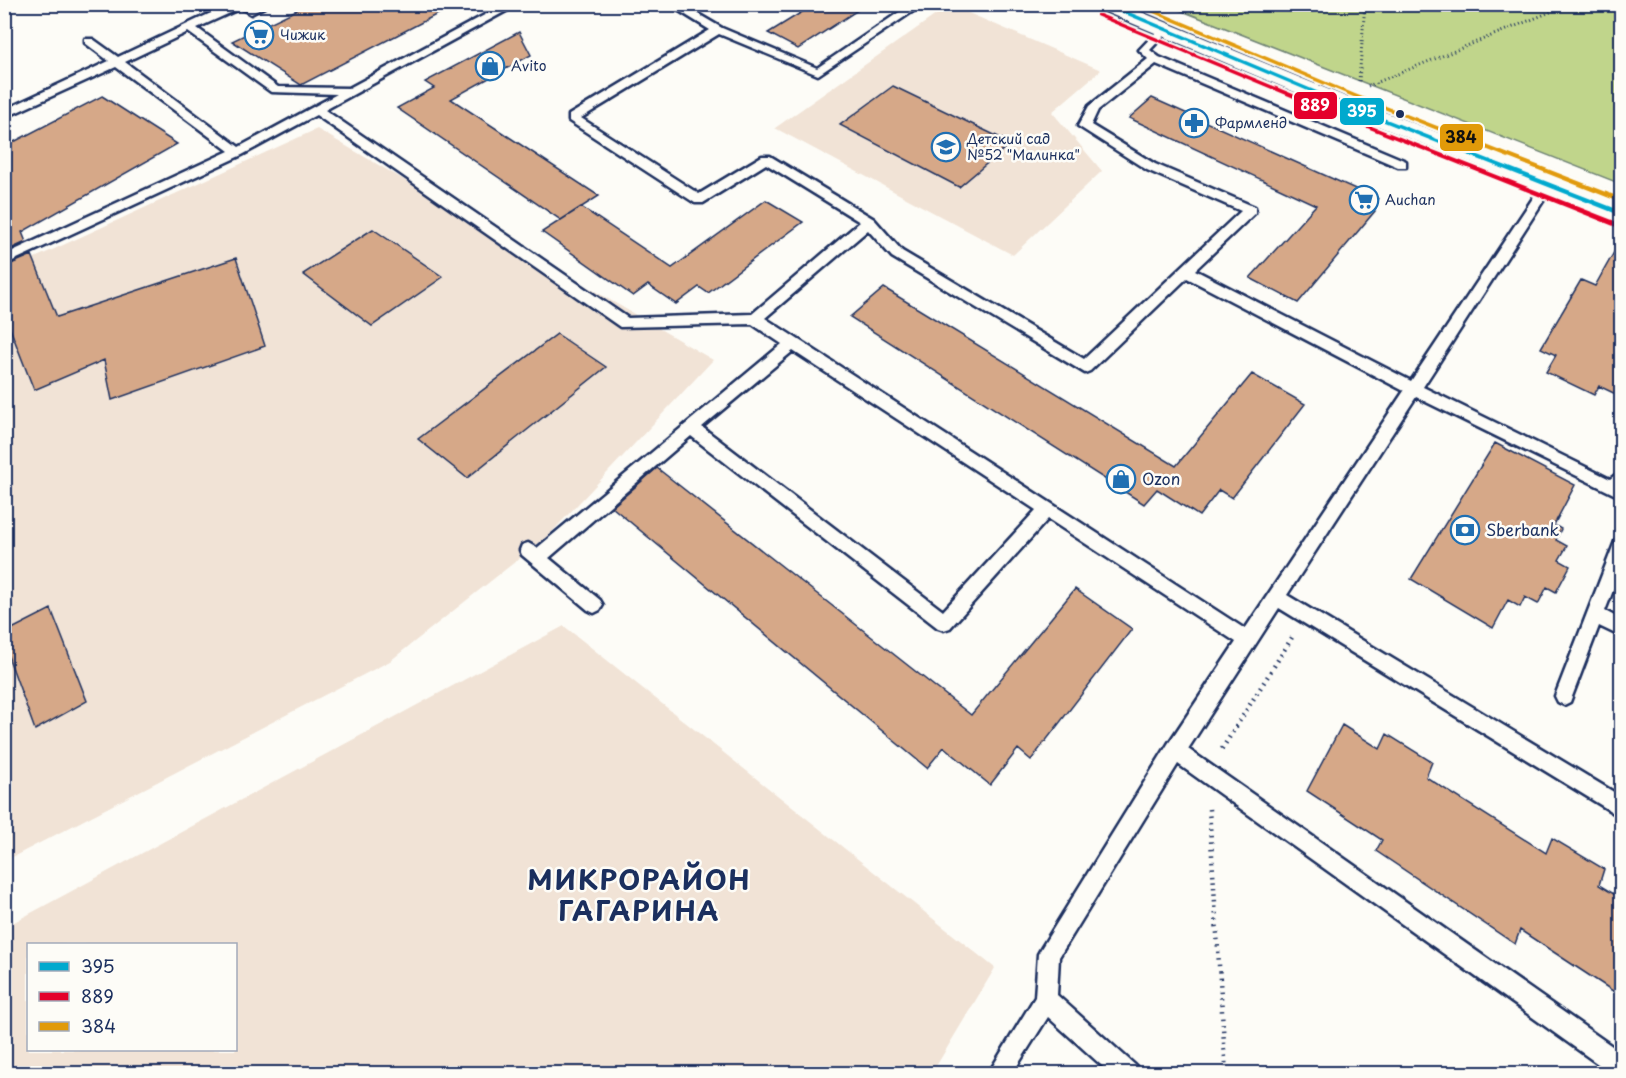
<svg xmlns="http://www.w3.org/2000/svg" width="1626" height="1078" font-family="'Playpen Sans',sans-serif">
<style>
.built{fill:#f1e3d6;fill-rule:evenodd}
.green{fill:#c0d58b;stroke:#6e8274;stroke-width:1.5}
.building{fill:#d6a888;stroke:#1b2f5e;stroke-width:1.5}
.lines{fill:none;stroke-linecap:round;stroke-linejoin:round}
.lane-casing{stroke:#1b2f5e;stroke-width:5}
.secondary-casing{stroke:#1b2f5e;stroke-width:5}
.path-far1{stroke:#1b2f5e;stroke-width:3;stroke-dasharray:1 3;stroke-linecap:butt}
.path{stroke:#1b2f5e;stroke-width:4.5;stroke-dasharray:1.5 5;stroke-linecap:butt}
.lane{fill:#fdfcf7;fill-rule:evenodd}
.secondary{fill:#fdfcf7;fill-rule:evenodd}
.bus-1-casing{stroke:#fdfcf7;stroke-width:5}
.bus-2-casing{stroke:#fdfcf7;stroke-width:5}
.bus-3-casing{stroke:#fdfcf7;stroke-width:5}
.bus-1{fill:#00a9ce;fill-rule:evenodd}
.bus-2{fill:#e4002b;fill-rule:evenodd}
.bus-3{fill:#e19a09;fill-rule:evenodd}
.bus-dot{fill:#1b2f5e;stroke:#fdfcf7;stroke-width:2}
.labels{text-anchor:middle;stroke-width:5;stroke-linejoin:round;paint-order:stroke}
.far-poi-label{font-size:14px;fill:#1b2f5e;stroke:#fdfcf7;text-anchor:start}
.poi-label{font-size:16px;fill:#1b2f5e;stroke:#fdfcf7;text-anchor:start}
.near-district-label{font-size:27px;font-weight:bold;letter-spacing:1.5px;fill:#1b2f5e;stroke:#fdfcf7}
.line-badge{stroke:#fdfcf7;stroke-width:2}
.badge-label{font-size:16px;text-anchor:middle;font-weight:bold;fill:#fff}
.pale-badge-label{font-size:16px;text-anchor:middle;font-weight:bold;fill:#111}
</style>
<rect width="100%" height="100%" fill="#fdfcf7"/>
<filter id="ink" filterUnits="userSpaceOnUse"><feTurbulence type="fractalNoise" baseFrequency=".0167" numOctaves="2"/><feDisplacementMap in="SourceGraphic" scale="12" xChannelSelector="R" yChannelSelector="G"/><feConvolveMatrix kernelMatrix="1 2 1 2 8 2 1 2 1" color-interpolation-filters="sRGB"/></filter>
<g filter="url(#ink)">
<path class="built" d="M950,5L1101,70L1052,112L1102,171L1013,255L775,128Z
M317,129L713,360L549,535L390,661L5,861L4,272Z
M564,626L995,968L932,1073H5V927ZM28,944H236V1050H28Z"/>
<path class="green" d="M1167,5H1621V184Z"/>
<path class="building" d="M309,4H457L301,85L232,41Z
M815,4H867L798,49L768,33Z
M519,32L531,55L451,99L599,196L561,220L397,108L434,88L425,82Z
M893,86L1011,143L959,187L840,125Z
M102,96L177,144L22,232L26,242L4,252V147Z
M1152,98L1378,199L1369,209L1375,211L1298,303L1250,278L1316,205L1129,118Z
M766,200L803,222L708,293L699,287L676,304L648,285L633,296L542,232L581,207L672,268Z
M373,229L443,277L372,326L303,274Z
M1622,238V397L1599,386L1594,395L1546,372L1556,355L1541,348L1581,280L1595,286Z
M32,255L57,317L236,258L265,346L112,400L104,360L34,390L4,313V267Z
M884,288L1176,466L1252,374L1305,404L1232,498L1219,490L1199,516L1157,489L1144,504L850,317Z
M557,334L606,367L467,478L418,439Z
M1495,443L1575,485L1554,525L1561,529L1556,540L1567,546L1559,560L1570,566L1556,592L1547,587L1538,604L1525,597L1520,607L1508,600L1493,628L1411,579Z
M657,468L971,715L1075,589L1132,629L1031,760L1018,749L990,785L944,747L927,768L612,507Z
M51,609L87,701L35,730L4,645V633Z
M1342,725L1380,749L1387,734L1432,762L1426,777L1546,853L1552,838L1604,869L1599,885L1622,899V997L1520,930L1515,944L1376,851L1382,840L1307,791Z"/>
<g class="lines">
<g class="lane-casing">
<path id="lane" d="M230,4H270L251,14L241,8L197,28L278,87L349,88L505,4H519L325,110L628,318L752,314L860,222L766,164L703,203H695L569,121V115L710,30L668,4H681L722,28L817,68L911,4H924L818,75L719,34L581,118L699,194L762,156H770L874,219L902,251L1084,359L1241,211L1147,170L1078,126L1089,106L1148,59L1139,50L1160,28L1169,30L1150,50L1159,57L1406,161V167H1398L1156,64L1098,110L1091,125L1155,164L1255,207V213L1195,270L1411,381L1543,183H1551L1553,186L1423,387L1610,479L1622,470V498L1416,397L1287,595L1622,797V818L1279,608L1188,749L1622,1053V1074H1612L1178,764L1059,957L1057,995L1136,1066L1139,1074H1111L1048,1017L1012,1074H988L1035,997L1038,954L1042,947L1168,744L1236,642L1048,519L950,628L944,630L938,628L691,436L549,558L600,600L603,605L600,610L594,613L588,610L522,555L520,550L522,545L528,543L537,548L782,344L752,324L620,327L316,115L242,155L4,265V255L229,151L116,67L4,118V110L109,61L85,43V39H93L118,57ZM188,32L271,92L337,94L239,147L125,62ZM868,230L892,257L1085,373L1090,371L1187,278L1404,391L1245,629L765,318ZM793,351L1036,510L943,611L702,427Z
M1622,537V567L1605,611L1622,620V637L1599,626L1570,702L1564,705L1558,702L1555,696L1614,544L1616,539Z"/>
</g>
<g class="secondary-casing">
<path id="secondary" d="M1093,4H1122L1356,101L1622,204V222L1340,111L1096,8Z"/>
</g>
<path class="path-far1" d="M1359,81L1365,4
M1368,86L1570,4"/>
<path class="path" d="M1222,749L1293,636
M1209,809L1226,1074"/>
<use href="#lane" class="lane"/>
<use href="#secondary" class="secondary"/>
<g class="bus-1-casing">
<path id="bus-1" d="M1101,4H1110L1350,105L1622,211V216L1346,107Z"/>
</g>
<g class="bus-2-casing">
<path id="bus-2" d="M1096,14H1100L1346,116L1620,223L1622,225L1618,227H1616L1342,118L1096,16Z"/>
</g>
<g class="bus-3-casing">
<path id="bus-3" d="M1132,4H1141L1355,94L1622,198V203L1351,96Z"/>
</g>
<use href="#bus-1" class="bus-1"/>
<use href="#bus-2" class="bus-2"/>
<use href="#bus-3" class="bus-3"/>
</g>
</g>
<defs>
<g id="supermarket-ring" transform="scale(1.5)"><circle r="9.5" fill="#fdfcf7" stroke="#1f6fb2" stroke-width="1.5"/><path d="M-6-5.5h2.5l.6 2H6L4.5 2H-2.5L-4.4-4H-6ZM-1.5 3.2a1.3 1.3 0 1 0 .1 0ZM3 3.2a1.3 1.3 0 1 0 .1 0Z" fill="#1f6fb2"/></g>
<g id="shop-ring" transform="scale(1.5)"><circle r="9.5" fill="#fdfcf7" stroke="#1f6fb2" stroke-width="1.5"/><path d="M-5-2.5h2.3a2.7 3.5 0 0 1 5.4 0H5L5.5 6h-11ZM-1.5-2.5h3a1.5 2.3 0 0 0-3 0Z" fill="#1f6fb2"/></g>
<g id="pharmacy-ring" transform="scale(1.5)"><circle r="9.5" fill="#fdfcf7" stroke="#1f6fb2" stroke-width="1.5"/><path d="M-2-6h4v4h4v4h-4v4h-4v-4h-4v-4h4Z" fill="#1f6fb2"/></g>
<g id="school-ring" transform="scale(1.5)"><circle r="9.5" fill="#fdfcf7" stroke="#1f6fb2" stroke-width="1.5"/><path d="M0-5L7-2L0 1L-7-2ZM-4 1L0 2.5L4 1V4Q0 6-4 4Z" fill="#1f6fb2"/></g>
<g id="bank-ring" transform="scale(1.5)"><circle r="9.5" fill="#fdfcf7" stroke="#1f6fb2" stroke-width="1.5"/><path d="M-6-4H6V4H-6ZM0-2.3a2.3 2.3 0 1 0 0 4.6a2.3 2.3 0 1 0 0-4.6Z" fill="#1f6fb2"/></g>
</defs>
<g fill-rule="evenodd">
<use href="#supermarket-ring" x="259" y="35"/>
<use href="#shop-ring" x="490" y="66"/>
<use href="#pharmacy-ring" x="1194" y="123"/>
<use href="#school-ring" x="946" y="147"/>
<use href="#supermarket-ring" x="1364" y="200"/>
<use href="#shop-ring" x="1121" y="479"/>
<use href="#bank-ring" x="1465" y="530"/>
</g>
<circle class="bus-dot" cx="1400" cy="114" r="5"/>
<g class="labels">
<g class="far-poi-label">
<text x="280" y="40">Чижик</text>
<text x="511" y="71">Avito</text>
<text x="1215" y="128">Фармленд</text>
<text x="967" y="144">Детский сад<tspan x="967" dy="16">№52 "Малинка"</tspan></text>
<text x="1385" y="205">Auchan</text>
</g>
<g class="poi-label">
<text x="1142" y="485">Ozon</text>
<text x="1486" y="536">Sberbank</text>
</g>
<g class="near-district-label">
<text x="639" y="890">МИКРОРАЙОН<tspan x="639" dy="31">ГАГАРИНА</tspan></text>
</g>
</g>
<g class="line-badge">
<rect x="1293" y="91" width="45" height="29" rx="6" fill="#e4002b"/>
<rect x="1339" y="97" width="46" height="29" rx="6" fill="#00a9ce"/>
<rect x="1439" y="123" width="45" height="29" rx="6" fill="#e19a09"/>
</g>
<g class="badge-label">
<text x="1315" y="111">889</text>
<text x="1362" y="117">395</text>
</g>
<g class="pale-badge-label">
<text x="1461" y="143">384</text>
</g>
<rect width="1626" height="1078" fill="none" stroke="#fdfcf7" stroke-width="24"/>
<rect x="12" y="12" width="1602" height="1054" fill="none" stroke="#1b2f5e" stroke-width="2" filter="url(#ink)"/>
<rect x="27" y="943" width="210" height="108" fill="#fdfcf7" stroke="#a3aaba" stroke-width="1.5"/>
<rect x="39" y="962" width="30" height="9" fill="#00a9ce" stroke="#a3aaba" stroke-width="1.5"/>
<text x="81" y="973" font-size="18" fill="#1b2f5e">395</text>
<rect x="39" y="992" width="30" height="9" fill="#e4002b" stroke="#a3aaba" stroke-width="1.5"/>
<text x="81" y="1003" font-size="18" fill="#1b2f5e">889</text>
<rect x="39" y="1022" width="30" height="9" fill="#e19a09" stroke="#a3aaba" stroke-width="1.5"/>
<text x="81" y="1033" font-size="18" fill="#1b2f5e">384</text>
</svg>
